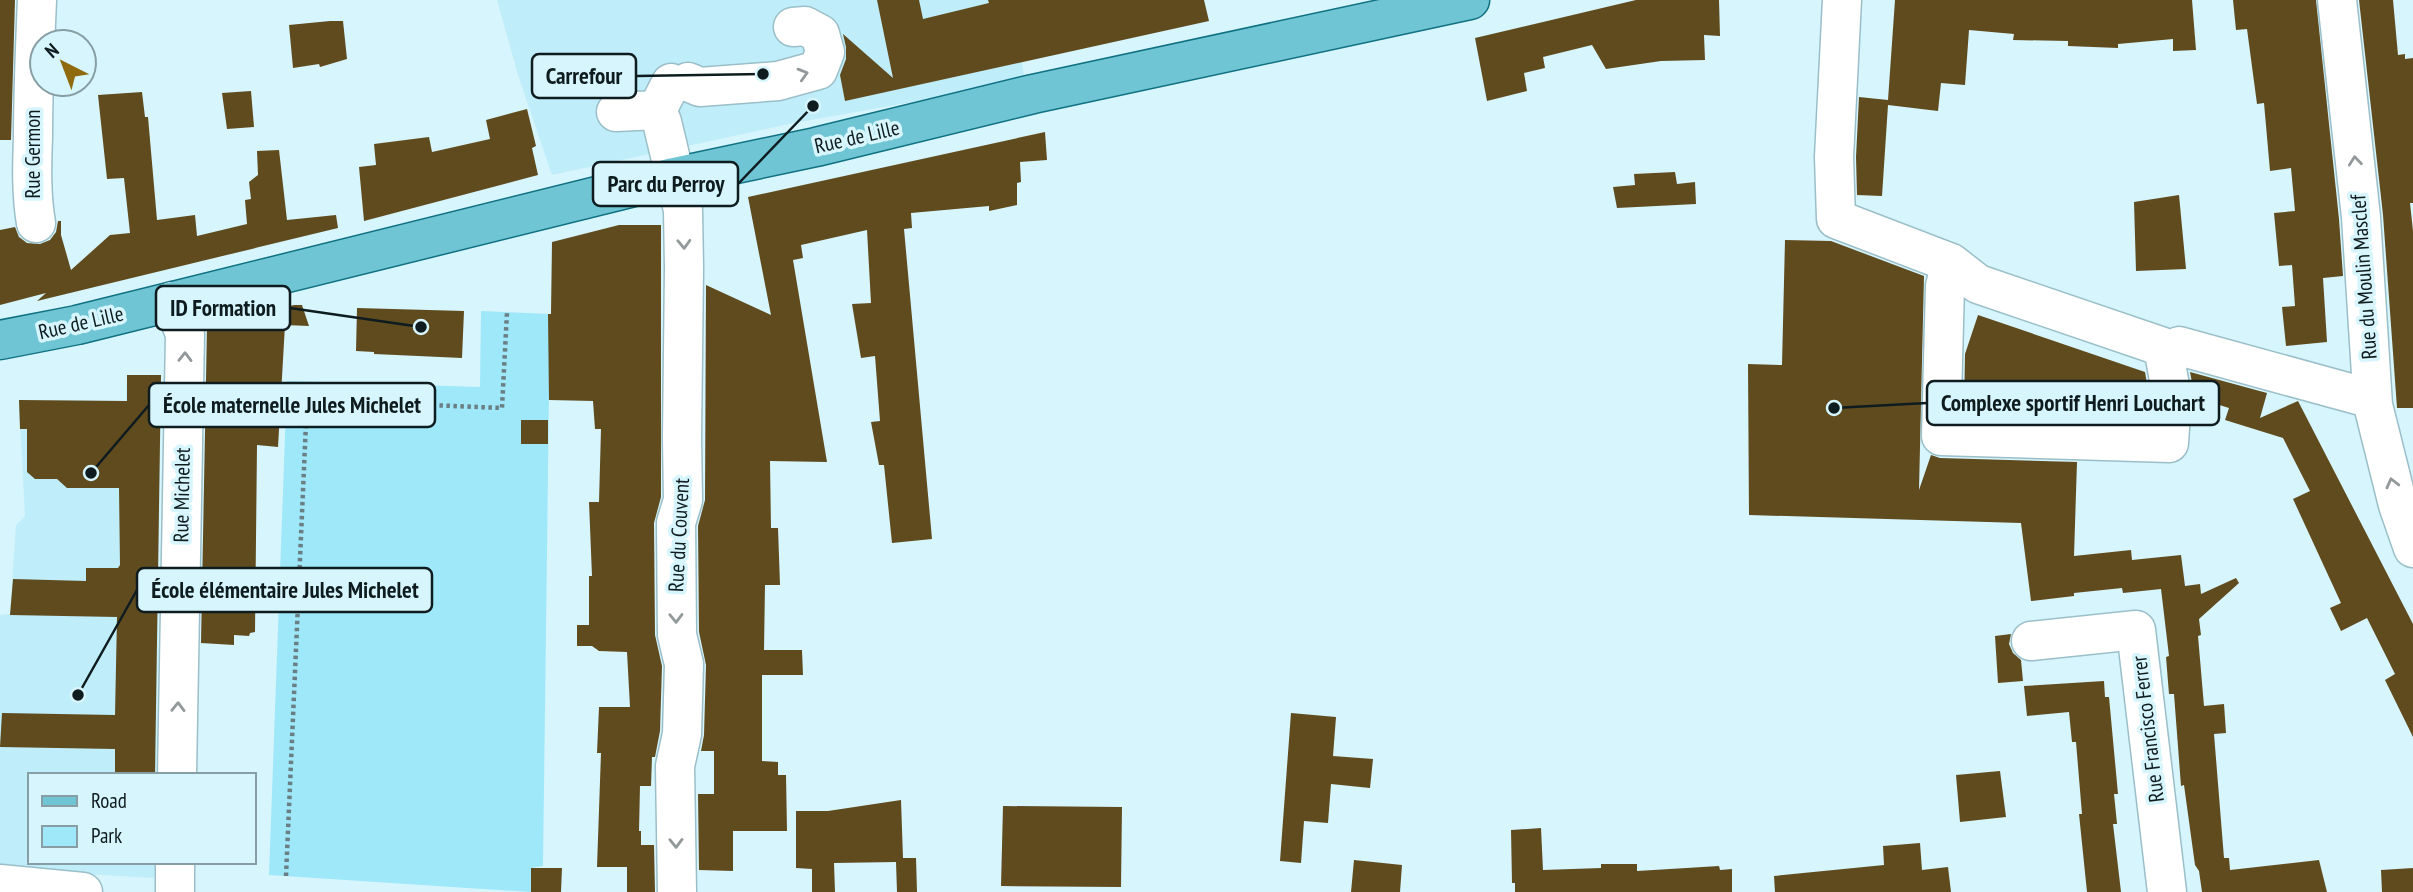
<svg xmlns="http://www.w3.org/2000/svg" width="2413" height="892" font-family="'PT Sans Narrow',sans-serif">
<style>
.built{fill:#bfedf9}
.green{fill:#9ee8fa}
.building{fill:#604b1e}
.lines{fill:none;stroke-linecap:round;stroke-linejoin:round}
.minor-casing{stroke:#9bbfc8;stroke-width:41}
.major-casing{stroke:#107182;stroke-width:41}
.path{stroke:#6a7f84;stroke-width:4.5;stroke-dasharray:3.5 3.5;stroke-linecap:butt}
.minor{stroke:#fff;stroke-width:38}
.major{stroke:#70c5d4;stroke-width:38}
.oneway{stroke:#93999a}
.labels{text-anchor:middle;stroke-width:7;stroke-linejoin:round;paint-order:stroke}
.street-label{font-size:21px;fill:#0e1c1f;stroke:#d7f5fc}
.leader{fill:none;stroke:#0e1c1f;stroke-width:2.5}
.callout-dot{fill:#0e1c1f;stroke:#d7f5fc;stroke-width:2.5}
.callout{fill:#d7f5fc;stroke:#0e1c1f;stroke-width:2.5}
.callout-label{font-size:23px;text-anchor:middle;font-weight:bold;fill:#0e1c1f}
</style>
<rect width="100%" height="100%" fill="#d7f5fc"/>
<path class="built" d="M497,0H1012L1025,82L794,123L552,175L518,75Z
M127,375H161L156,775H30V862H155L154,878L0,869V615L10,614L16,525L25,516L19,400L126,401Z"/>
<path class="green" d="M481,311L550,314L543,866L531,868V892L269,875L287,381L480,387Z"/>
<path class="building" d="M0,0H15L11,140H0Z
M877,0H919L923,19L989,3L988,0H1204L1209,21L845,101L840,75L846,59V47L843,34L893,78Z
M1636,0H1719L1720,36L1704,35L1705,60L1661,61L1606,69L1592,45L1543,57L1545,68L1524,73L1527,91L1487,101L1475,38Z
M1895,0H2192L2196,50L2173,51V39L2118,44V48L2068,46V41L2013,40L2014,34L1969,30L1965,85L1941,83L1938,111L1888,105L1882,196L1857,195L1856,157L1859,97L1888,100Z
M2233,0H2316L2339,219L2343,276L2323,278L2327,342L2286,346L2282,307L2295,306L2292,265L2279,266L2274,213L2295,211L2291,168L2270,171L2264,103L2257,104L2247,29L2236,30Z
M2359,0H2393L2398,55L2405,54V59L2413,58V203H2410L2413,231V408H2397L2383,215Z
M330,21H343L347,59L320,67L319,64L293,68L289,25Z
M251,91L254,127L227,129L222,93Z
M142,92L145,117H148L157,220L195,215L197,236L247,224L245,200L251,199L249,182L258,175L257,151L279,150L287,220L336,215L338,228L37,301L46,293L0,305V230L15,227L19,237L27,243L40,244L50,240L56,232L58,221H61V235L71,270L110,235L130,233L124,178L107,179L98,95Z
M527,109L536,146L532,148L538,175L364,221L359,167L376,165L374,144L429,137L432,152L490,139L486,120Z
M1045,132L1047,160L1020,162L1021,182L1017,183V205L989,211V206L911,213L912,228L904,229L932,539L892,543L884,465H879L871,422L880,421L875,356L861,358L852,304L871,303L867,230L801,245L803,258L793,260L827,462L770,461L771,528H778L780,585H765L764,650H802L803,675H762V761L778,762V775H786L787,831H733V871L699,870L698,794H714V751H701L704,735L706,665L699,632L698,526L705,500L706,285L771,315L748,197Z
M1675,172L1677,184L1695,182L1696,204L1617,208L1613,187L1635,185L1634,174Z
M2179,195L2186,269L2136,271L2134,202Z
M619,225H661V497L654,523L655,635L662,666L660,731L655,757H652L651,786H640L639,831H641V845H654L655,892H627V867H597L601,753H597L599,707H630L627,652L599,651L592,646H577V625H589V576H592L589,502H599L601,429H595L593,401L549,400L548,314H551L552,242Z
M1785,240L1831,241L1924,276L1919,490L1931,455L1940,458L2077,462L2074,556L2131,550L2132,560L2181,555L2185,586L2200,584L2201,594L2236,578L2239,583L2199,619L2201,635L2198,636L2204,706L2224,704L2226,733L2214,734L2224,858H2229L2230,870L2319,860L2327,892H2202L2199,871L2195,865L2184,785L2181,786L2174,694H2169L2166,657L2169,656L2161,589L2123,593L2122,588L2074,593V596L2031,601L2021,523L1749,515L1748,364L1782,365Z
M294,305H302L309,326L285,325L278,447L257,445L255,632L250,633L249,636L234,635V645L201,643L207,326Z
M357,308L464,311L462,358L374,354V352L356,351Z
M1978,315L2145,372L2149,395L2140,420L2053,392L2050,403L2035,398L2029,415L1984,399L1979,414L1964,409L1965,354Z
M2190,372L2267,393L2260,418L2298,401L2413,624V737L2385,680L2395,674L2367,618L2341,631L2330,608L2341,603L2293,499L2310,491L2283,438L2225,420L2229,408L2197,398L2198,394L2194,393Z
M127,375H161L155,775H115V749L0,747L2,713L115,715L117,617L10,615L13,579L86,581V568H118L120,565L119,488H67L57,479H35L27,472V429H20L19,400L127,401Z
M521,420H548V444H521Z
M2011,634L2009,644L2013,653L2021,660L2023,681L1998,683L1995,636Z
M2104,681L2105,697H2109L2118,794H2114L2117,824H2113L2121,892H2087L2079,814H2082L2076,742H2072L2069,712L2027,716L2024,686Z
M1291,713L1336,717L1333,756L1373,759L1370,788L1331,784L1328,823L1304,821L1301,863L1280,861Z
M2000,771L2006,817L1960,822L1956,775Z
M901,800L903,858H916L917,892H897L896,862L834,863L835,892H812V869L796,868V811H828Z
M1003,806L1122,807L1121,887L1001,886Z
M1541,828L1543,870L1601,868V864H1637V871L1719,866L1720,870L1732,869V892H1515V883H1512L1511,830Z
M1920,843L1922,870L1948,867L1951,892H1775L1774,876L1884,865L1883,846Z
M1354,860L1402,865L1400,892H1351Z
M531,868H562L561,892H531Z
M2413,868V892H2382L2381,870Z"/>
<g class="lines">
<g class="minor-casing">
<path id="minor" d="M1842,0L1834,157L1836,219L1951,263L1978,284L2163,347L2172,397L2169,443L1941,436L1945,286L1951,263
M2337,0L2361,217L2373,405L2398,505L2413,548
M688,82L700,87L778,81L818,70L825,52L820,34L805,26L793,27
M671,83L657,110L662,122L683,210L684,268L682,438L683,500L676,523L677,635L684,664L682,734L675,766L677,892
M616,112L657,110
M36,223C31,194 32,165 33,136C33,91 35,45 37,0
M172,301L185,334L177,775
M2179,346L2372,399
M2031,641L2136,630L2167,892
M175,862V892
M0,884L83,892"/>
</g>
<g class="major-casing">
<path id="major" d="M0,340L77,325L674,177L816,147L1033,94L1470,0"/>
</g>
<path class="path" d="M286,876L307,400L502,408L507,312"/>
<use href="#minor" class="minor"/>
<use href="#major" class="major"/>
</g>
<defs><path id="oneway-chevron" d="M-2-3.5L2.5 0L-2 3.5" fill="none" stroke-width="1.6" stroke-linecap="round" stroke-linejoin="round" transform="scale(1.75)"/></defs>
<g class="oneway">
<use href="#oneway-chevron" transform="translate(803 74) rotate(-16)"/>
<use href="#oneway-chevron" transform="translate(2355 161) rotate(-96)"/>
<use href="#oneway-chevron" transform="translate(684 244) rotate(88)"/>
<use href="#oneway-chevron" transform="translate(185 357) rotate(-89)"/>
<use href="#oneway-chevron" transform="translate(2392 483) rotate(-104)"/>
<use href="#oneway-chevron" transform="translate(676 618) rotate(89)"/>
<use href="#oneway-chevron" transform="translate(178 707) rotate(-89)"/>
<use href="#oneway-chevron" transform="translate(676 843) rotate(89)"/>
</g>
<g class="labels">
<g class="street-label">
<text transform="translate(857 137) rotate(-13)" y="7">Rue de Lille</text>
<text transform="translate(33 154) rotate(-90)" y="7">Rue Germon</text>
<text transform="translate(2364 277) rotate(-94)" y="7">Rue du Moulin Masclef</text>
<text transform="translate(81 323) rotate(-13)" y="7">Rue de Lille</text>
<text transform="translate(182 495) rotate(-89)" y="7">Rue Michelet</text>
<text transform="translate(679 535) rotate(-87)" y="7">Rue du Couvent</text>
<text transform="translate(2148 729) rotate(-97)" y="7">Rue Francisco Ferrer</text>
</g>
</g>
<path class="leader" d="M763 74L636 76M813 106L738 184M421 327L290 308M1834 408L1927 403M91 473L149 405M78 695L137 590"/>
<g class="callout-dot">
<circle cx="763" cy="74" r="7"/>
<circle cx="813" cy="106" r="7"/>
<circle cx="421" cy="327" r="7"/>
<circle cx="1834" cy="408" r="7"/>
<circle cx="91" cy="473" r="7"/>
<circle cx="78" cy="695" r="7"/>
</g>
<g class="callout">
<rect x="532" y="54" width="104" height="44" rx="7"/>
<rect x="593" y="162" width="145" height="44" rx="7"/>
<rect x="156" y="286" width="134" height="44" rx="7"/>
<rect x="1927" y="381" width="292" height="44" rx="7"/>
<rect x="149" y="383" width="286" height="44" rx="7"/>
<rect x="137" y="568" width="295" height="44" rx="7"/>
</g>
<g class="callout-label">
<text x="584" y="84">Carrefour</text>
<text x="666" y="192">Parc du Perroy</text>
<text x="223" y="316">ID Formation</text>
<text x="2073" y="411">Complexe sportif Henri Louchart</text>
<text x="292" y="413">École maternelle Jules Michelet</text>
<text x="285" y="598">École élémentaire Jules Michelet</text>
</g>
<rect x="28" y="773" width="228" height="91" fill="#d7f5fc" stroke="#879ea4" stroke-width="2"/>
<rect x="42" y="796" width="35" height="10" fill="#70c5d4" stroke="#879ea4" stroke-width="2"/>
<text x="91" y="808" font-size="21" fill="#0e1c1f">Road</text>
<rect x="42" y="826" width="35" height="21" fill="#9ee8fa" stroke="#879ea4" stroke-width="2"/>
<text x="91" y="843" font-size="21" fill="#0e1c1f">Park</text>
<g transform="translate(63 63) rotate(318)"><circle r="33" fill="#d7f5fc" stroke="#879ea4" stroke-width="2"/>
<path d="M0-5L12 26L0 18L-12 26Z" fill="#8f6a0f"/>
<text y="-10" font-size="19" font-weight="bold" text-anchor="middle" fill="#0e1c1f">N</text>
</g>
</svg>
